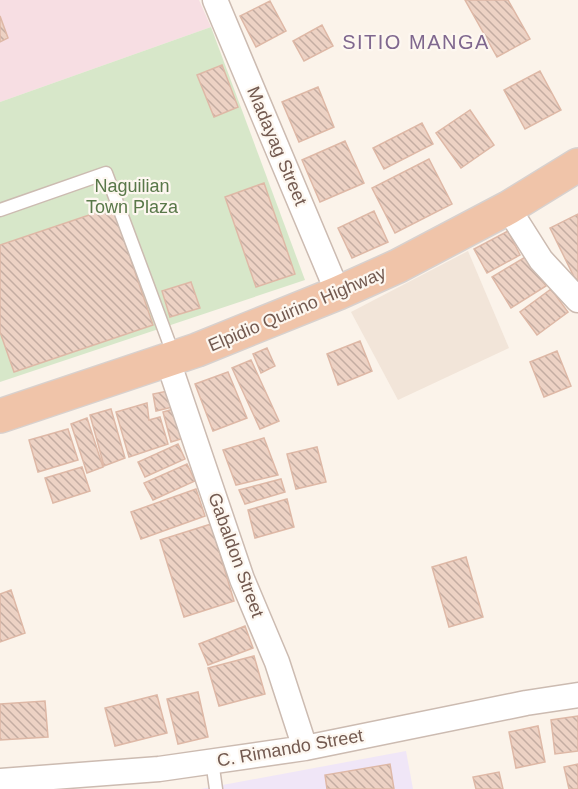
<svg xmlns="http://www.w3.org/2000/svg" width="578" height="789" font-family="Helvetica,sans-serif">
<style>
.residential{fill:#f2e5d9}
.education{fill:#f0e6f7}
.medical{fill:#f7dee3}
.green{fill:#d7e7c9}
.building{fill:url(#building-back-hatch);stroke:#deb8a6;stroke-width:1.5}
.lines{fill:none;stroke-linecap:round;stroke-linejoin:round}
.service-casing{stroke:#ccbbb1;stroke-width:15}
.minor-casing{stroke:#ccbbb1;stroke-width:27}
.trunk-casing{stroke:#d8d1ce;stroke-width:36}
.service{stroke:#fff;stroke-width:12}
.minor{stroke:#fff;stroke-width:24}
.trunk{stroke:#f0c4a9;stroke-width:33}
.labels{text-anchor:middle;stroke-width:4.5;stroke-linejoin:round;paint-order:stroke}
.street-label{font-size:18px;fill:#735a50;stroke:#fdf7f0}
.park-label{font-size:18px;fill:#597849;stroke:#fdf7f0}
.neighbourhood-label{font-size:20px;letter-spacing:1.5px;fill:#7f678e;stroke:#fdf7f0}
</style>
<defs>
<pattern id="building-back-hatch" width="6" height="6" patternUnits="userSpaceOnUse" patternTransform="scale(1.5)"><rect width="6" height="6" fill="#edd2c4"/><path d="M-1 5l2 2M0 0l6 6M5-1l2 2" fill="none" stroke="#c4ada2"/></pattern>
</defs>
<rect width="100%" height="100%" fill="#fbf3ea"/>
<path class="residential" d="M468,251L509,348L398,400L351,312Z"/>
<path class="education" d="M406,751L413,789H201Z"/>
<path class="medical" d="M0,0H199L211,27L0,102Z"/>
<path class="green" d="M211,27L305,280L0,382V102Z"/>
<path class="building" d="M465,0H508L530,39L497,57Z
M270,1L286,31L256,47L240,16Z
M0,16L8,38L0,42Z
M322,25L333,46L304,61L293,41Z
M222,65L238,107L214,117L197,75Z
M540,71L561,110L525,129L504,90Z
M318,87L334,127L299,142L282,102Z
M470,110L494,145L461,168L436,133Z
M422,123L433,144L384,169L373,148Z
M345,141L364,183L320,202L302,160Z
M429,159L452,204L395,233L372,188Z
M264,183L295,274L256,287L225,197Z
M113,207L153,325L14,372L0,332V245Z
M374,211L388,242L352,258L338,228Z
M578,214V285L550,228Z
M508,231L520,255L487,273L474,249Z
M527,256L546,286L511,308L492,277Z
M191,282L200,308L170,317L162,291Z
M551,289L568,312L537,335L520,312Z
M360,341L372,371L338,385L327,354Z
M267,348L275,366L261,373L253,354Z
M557,351L571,386L544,397L530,362Z
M251,360L279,421L260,429L232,368Z
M228,372L247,418L213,431L195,384Z
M172,390L177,406L156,411L153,394Z
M147,403L149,420L160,417L168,444L129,457L116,412Z
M177,408L184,438L171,442L163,412Z
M111,409L125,458L104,466L90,415Z
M87,418L103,467L87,473L71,424Z
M68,429L78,460L38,472L29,440Z
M264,438L278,475L236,485L223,450Z
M178,444L185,459L145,477L138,462Z
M317,447L326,482L296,489L287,454Z
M187,464L195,481L153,500L144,483Z
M82,467L90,491L53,503L45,478Z
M281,479L285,492L245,504L239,490Z
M196,489L205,516L141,539L131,512Z
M287,499L294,527L255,538L248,510Z
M211,524L234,601L184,617L160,540Z
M466,557L483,617L449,627L432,567Z
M11,590L25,633L0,642V594Z
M245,626L253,648L208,665L199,644Z
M254,656L265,694L219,706L208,668Z
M198,692L208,737L178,744L167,699Z
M157,695L167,733L115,746L105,708Z
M45,701L48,737L0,740V704Z
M578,716V751L555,754L551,720Z
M538,726L545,762L516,768L509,732Z
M390,764L394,789H327L325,775Z
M578,764V789H569L564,767Z
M499,772L503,789H476L473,777Z"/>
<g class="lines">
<g class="service-casing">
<path id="service" d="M0,210L106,173L174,356
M212,761L216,789"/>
</g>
<g class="minor-casing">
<path id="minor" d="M215,0L338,293
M508,208L541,260L578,300
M168,361L242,579L277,662L305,748
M0,781L159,769L305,748L526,703L578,695"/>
</g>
<g class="trunk-casing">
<path id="trunk" d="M0,416L197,350L338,293L398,266L508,208L578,165"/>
</g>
<use href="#service" class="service"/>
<use href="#minor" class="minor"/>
<use href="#trunk" class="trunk"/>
</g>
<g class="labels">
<g class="street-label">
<text transform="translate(277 146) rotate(67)" y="6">Madayag Street</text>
<text transform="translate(297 309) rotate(-23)" y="6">Elpidio Quirino Highway</text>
<text transform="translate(236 555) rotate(70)" y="6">Gabaldon Street</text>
<text transform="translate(290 748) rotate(-10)" y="6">C. Rimando Street</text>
</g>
<g class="park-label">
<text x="132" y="192">Naguilian<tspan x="132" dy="21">Town Plaza</tspan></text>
</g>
<g class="neighbourhood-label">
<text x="416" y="49">SITIO MANGA</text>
</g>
</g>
</svg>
